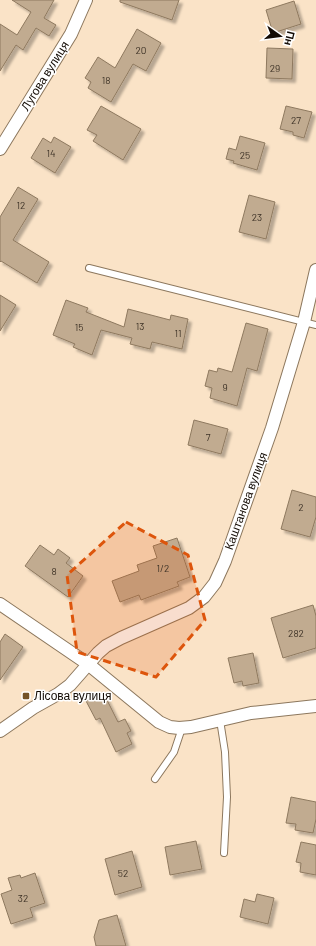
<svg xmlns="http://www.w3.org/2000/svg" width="316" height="946" font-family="Barlow,sans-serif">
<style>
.building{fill:#c1ab90;stroke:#8e795f;filter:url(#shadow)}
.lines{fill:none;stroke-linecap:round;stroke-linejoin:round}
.lane-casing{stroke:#8c775d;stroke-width:8}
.street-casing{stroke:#8c775d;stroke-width:14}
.lane{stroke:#fff;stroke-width:6}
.street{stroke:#fff;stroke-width:12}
.marked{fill:#dd550c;fill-opacity:0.2;stroke:#dd550c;stroke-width:3;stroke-dasharray:8 5;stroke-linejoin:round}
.poi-dot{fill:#74542a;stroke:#fff;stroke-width:1.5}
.labels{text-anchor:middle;stroke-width:3;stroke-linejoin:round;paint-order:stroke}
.number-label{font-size:10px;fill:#3e3327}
.street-label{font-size:12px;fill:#130b04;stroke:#fff}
.poi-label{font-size:12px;fill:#130b04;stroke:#fff;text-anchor:start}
</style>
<defs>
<filter id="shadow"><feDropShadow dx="3.5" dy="3.5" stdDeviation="1" flood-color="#0004"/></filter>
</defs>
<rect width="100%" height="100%" fill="#fae3c7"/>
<path class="building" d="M12,0H54L44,18L56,25L49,36L36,28L23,50L16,45L0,71V24L17,35L31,12Z
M120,0H179L172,20L120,2Z
M294,1L301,24L273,33L266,10Z
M137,29L161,43L146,71L133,64L111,102L88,88L91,82L85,78L98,57L115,68Z
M267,48L293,49L292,79L266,78Z
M101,106L141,129L123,160L93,141L97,135L87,130Z
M286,106L312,112L304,138L293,135V132L280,129Z
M240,136L265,143L257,170L233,163L234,161L226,159L229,148L236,150Z
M54,137L71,147L55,173L31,158L43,138L51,143Z
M18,187L38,199L13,240L49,262L37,283L1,261L0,262V217Z
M249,195L275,202L266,239L239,232Z
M0,295L16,305L0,331Z
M66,300L88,308L86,312L124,327L128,309L170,320L171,315L188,319L182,349L152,342L150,349L130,344L132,338L101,330L92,355L73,347L75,344L53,335Z
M246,323L268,329L257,371L247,368L237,406L210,398L212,388L205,386L209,370L217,372L218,368L232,372Z
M194,420L228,429L221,454L188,445Z
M292,490L316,497V517L310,537L281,529Z
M177,538L190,577L177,582L179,586L141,600L139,595L120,602L112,581L139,571L137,565L157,558L153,546Z
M40,545L54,555L58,549L70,558L66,563L83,576L68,597L25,566Z
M313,605L316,616V648L283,658L271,618Z
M5,634L23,647L0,680V642Z
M253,653L259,683L243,686L242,681L234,683L228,658Z
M103,692L118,722L125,719L131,731L127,733L132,744L116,752L100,718L96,720L86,701Z
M291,797L316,802V819L313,833L295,830L296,824L286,823Z
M196,841L202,869L170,875L165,847Z
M301,842L316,845V875L300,872L301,863L296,862Z
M132,851L142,887L115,895L105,859Z
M35,873L45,903L30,908L33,917L11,924L1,894L12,890L8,878L20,875L21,878Z
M257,894L274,898L268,924L240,917L244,899L255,902Z
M117,915L126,946H96L94,937L99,920Z"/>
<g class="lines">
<g class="lane-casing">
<path id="lane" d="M89,268L316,325
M220,720L225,752L227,797L224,853
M155,779L174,752L182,728"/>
</g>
<g class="street-casing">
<path id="street" d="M0,149L71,34L86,0
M0,604L88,664L159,722L170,727L179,728L191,727L251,713L316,706
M0,731L33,708L58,694L70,685L98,653L106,646L121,638L189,608L204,597L215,583L225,561L272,428L304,322L316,270"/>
</g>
<use href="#lane" class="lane"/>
<use href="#street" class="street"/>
</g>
<path class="marked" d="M126,522L188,555L205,620L156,677L77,652L67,575Z"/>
<rect class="poi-dot" x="22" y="692" width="8" height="8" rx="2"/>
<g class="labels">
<g class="number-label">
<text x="141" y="54">20</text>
<text x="275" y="72">29</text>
<text x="106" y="84">18</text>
<text x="296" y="124">27</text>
<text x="51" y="157">14</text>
<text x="245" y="159">25</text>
<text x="21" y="209">12</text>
<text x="257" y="221">23</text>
<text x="140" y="330">13</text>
<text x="79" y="331">15</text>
<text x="178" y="337">11</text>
<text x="225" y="391">9</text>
<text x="208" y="441">7</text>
<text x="301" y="511">2</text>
<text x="163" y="572">1/2</text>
<text x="54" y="575">8</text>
<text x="296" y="637">282</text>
<text x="123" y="877">52</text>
<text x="23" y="902">32</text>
</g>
<g class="street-label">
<text transform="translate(45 76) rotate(-58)" y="4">Лугова вулиця</text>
<text transform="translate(246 501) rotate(-70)" y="4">Каштанова вулиця</text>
</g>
<g class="poi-label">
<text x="34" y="700">Лісова вулиця</text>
</g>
</g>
<g transform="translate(280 36) rotate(104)" stroke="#ffffff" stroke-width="3" paint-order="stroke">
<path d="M0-3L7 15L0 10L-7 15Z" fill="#130b04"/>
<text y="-6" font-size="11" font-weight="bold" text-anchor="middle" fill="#130b04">Пн</text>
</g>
</svg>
